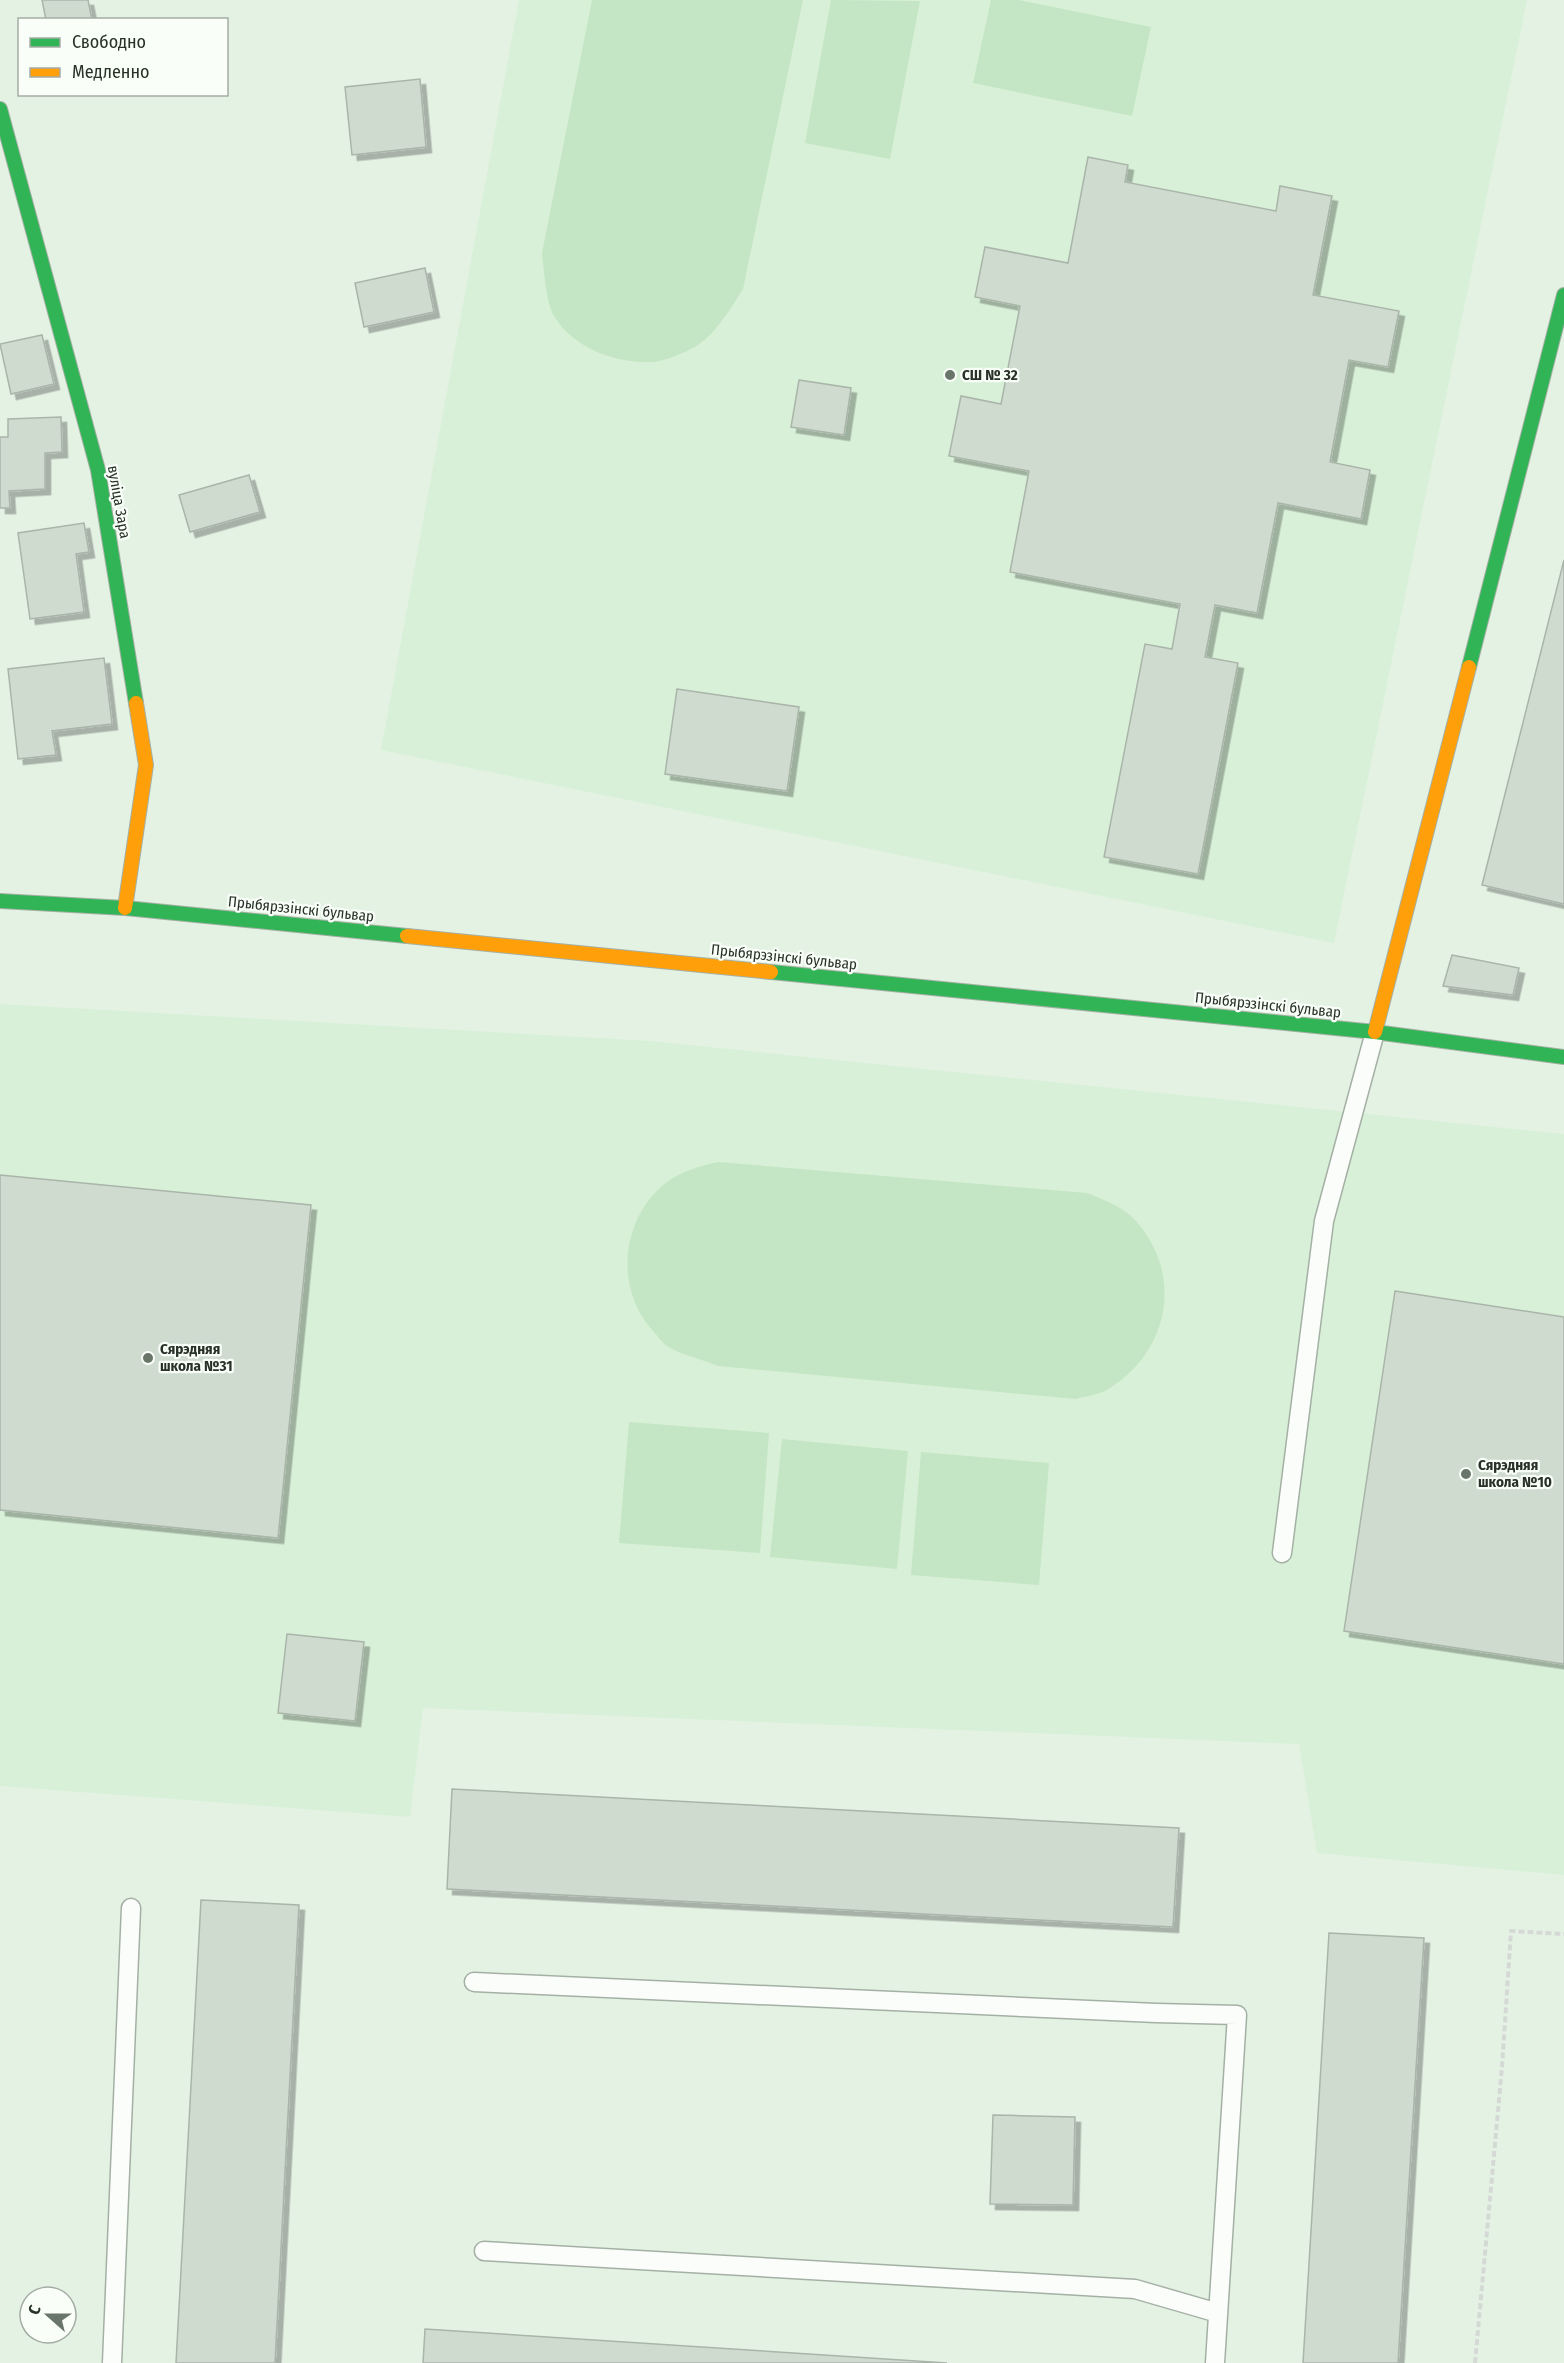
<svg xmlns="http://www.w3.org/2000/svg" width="1564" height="2363" font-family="'Fira Sans Condensed',sans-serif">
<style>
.built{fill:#d8f0d8}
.green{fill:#c4e6c4}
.building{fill:#d0dbd0;stroke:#aab5aa;stroke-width:1.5;filter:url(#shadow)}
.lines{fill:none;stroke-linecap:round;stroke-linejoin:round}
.lane-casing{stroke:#a5b0a5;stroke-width:21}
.fast-casing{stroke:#a5b0a5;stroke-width:16}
.slow-casing{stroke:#a5b0a5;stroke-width:16}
.path{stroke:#d5d9d5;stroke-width:4;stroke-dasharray:6 3;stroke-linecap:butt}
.lane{stroke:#fbfdfb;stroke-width:18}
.fast{stroke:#30b455;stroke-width:14}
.slow{stroke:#ff9f0a;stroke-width:14}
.poi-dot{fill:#6a756a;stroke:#f9fef9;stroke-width:2}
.labels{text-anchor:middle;stroke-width:4.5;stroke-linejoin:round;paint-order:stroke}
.poi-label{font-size:15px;font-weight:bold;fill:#283228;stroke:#f9fef9;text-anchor:start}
.street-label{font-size:15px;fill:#283228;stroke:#f9fef9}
</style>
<defs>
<filter id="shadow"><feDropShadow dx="5.5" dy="5.5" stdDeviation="0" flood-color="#0004"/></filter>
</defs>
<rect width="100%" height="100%" fill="#e4f2e4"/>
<path class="built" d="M519,0H1527L1334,943L381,750Z
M0,1004L650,1041L1564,1134V1875L1317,1853L1299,1744L423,1708L410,1817L0,1786Z"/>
<path class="green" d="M592,0H803L743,289C731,308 714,337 693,348C683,353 665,361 654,362C617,364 574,349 554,316C546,302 544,270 542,253Z
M831,0L920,1L890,159L805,143Z
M991,0H1019L1151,27L1132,116L973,83Z
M718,1162L1087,1193C1104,1200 1122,1206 1135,1220C1185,1275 1169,1353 1107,1390C1098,1395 1086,1396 1076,1399L718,1366C702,1359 681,1355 667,1346C662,1343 658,1336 654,1332C614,1290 620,1218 667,1182C682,1171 700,1166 718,1162Z
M629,1422L769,1433L760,1553L619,1543Z
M782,1439L908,1451L897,1569L770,1557Z
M921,1452L1049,1463L1039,1585L911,1575Z"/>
<path class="building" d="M42,0H88L92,20H46Z
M420,79L426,147L352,155L345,87Z
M1088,157L1128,165L1125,182L1276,211L1280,186L1332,196L1313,295L1399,311L1388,367L1349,360L1330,462L1370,470L1361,519L1278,503L1257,613L1215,605L1205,657L1238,663L1198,874L1104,857L1145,644L1172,649L1180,604L1010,572L1029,471L949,456L961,396L1001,404L1020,306L975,297L985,247L1068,263Z
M425,268L434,312L364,327L355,283Z
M42,335L54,384L11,394L0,344Z
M799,380L851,388L844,435L791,427Z
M61,417L62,452L45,453V489L9,491L10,508H0V437H8V419Z
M249,475L260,512L190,532L179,495Z
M84,523L89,552L76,554L84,612L30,619L18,533Z
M1564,560V904L1482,885Z
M104,658L112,724L52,731L56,755L18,759L8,669Z
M677,689L799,707L787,791L665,774Z
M1452,955L1519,968L1513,995L1443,986Z
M0,1175L311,1205L278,1538L0,1510Z
M1395,1291L1564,1317V1664L1344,1631Z
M287,1634L364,1642L355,1721L278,1713Z
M452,1789L1179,1828L1173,1927L447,1889Z
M201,1900L299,1905L275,2363H176Z
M1329,1933L1424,1938L1398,2363H1303Z
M993,2115L1075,2117L1073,2205L990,2204Z
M425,2329L947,2363H423Z"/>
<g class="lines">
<g class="lane-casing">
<path id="lane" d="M1282,1553L1324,1221L1375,1032
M474,1982L1156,2013L1237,2015L1215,2363
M484,2251L1135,2289L1218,2313
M112,2363L131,1908"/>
</g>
<g class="fast-casing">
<path id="fast" d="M0,109L98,470L136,703
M1469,667L1564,295
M0,901L125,908L407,936
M771,972L1375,1032L1564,1057"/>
</g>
<g class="slow-casing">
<path id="slow" d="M125,908L146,765L136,703
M407,936L771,972
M1375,1032L1469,667"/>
</g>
<path class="path" d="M1475,2363L1502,2067L1511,1931L1564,1934"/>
<use href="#lane" class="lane"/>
<use href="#fast" class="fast"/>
<use href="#slow" class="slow"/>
</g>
<g class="poi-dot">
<circle cx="950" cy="375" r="6"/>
<circle cx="148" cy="1358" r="6"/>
<circle cx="1466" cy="1474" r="6"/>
</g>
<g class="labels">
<g class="poi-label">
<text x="962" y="380">СШ № 32</text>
<text x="160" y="1354">Сярэдняя<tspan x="160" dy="17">школа №31</tspan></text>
<text x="1478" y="1470">Сярэдняя<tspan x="1478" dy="17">школа №10</tspan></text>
</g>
<g class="street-label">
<text transform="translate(119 502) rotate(80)" y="5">вуліца Зара</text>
<text transform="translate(301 909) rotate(6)" y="5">Прыбярэзінскі бульвар</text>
<text transform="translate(784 957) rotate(6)" y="5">Прыбярэзінскі бульвар</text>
<text transform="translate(1268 1005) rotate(6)" y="5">Прыбярэзінскі бульвар</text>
</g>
</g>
<rect x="18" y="18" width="210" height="78" fill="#f9fef9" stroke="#a5aca5" stroke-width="1.5"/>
<rect x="30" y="38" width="30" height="9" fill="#30b455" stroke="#a5aca5" stroke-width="1.5"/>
<text x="72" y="48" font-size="18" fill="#283228">Свободно</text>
<rect x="30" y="68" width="30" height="9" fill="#ff9f0a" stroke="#a5aca5" stroke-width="1.5"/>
<text x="72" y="78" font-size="18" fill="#283228">Медленно</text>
<g transform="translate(48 2315) rotate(291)"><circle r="28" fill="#f9fef9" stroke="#a5aca5" stroke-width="1.5"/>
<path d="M0-4.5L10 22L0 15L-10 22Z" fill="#6a756a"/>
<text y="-9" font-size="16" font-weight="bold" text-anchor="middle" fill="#283228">С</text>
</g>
</svg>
